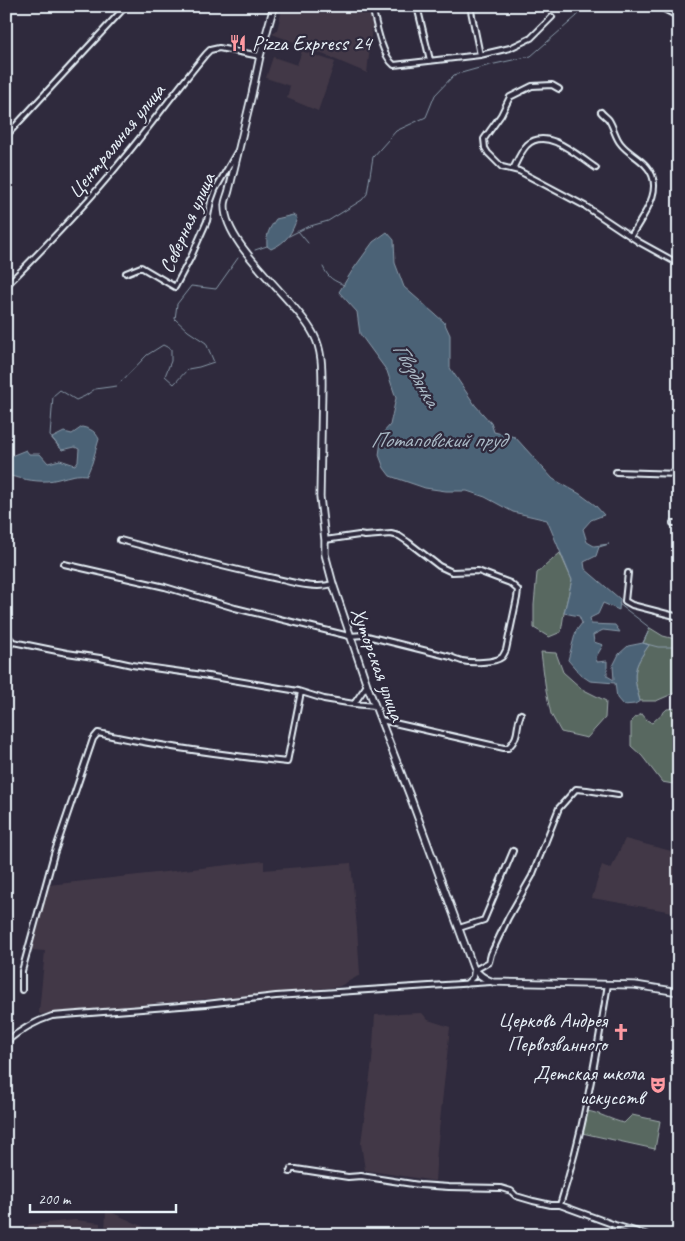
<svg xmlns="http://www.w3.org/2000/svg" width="685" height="1241" font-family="Caveat,sans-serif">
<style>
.built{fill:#433947}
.green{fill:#586860;stroke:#a0acac}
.water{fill:#4b6276;stroke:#8a9baa}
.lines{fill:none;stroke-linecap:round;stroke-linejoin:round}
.stream{stroke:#8a9baa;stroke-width:1}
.minor-casing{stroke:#e8f1f8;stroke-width:8}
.secondary-casing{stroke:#e8f1f8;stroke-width:9}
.minor{stroke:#2f2a3d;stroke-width:4}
.secondary{stroke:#2f2a3d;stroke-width:5.5}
.labels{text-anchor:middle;stroke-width:4.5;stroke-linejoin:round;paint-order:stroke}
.poi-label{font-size:21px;fill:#e8f1f8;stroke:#2f2a3d;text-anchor:end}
.street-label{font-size:21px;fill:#e8f1f8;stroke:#2f2a3d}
.water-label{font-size:22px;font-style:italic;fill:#a9b8c4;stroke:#2f2a3d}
</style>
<rect width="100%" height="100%" fill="#2f2a3d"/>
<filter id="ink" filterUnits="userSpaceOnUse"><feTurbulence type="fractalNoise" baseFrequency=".02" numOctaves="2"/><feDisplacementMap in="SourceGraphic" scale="10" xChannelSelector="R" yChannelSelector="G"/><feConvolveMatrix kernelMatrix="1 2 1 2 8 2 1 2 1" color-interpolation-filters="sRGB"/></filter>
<g filter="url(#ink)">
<path class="built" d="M283,6H368L372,26L367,73L294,42L272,34L277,30Z
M302,51L335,62L318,111L287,98L290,86L266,78L273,57L297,65Z
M625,839L671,851L679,841V913L592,898L602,865L611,869Z
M264,861V870L351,863L357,929L360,975L338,987L41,1014L39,1013L45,951L30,950L49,885Z
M422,1013L428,1020L450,1027L437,1149L435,1181L365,1170L361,1143L372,1062L375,1015Z
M106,1210L142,1226L158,1235H105Z
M75,1220L100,1223V1235H27L28,1225Z"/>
<path class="green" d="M560,553L572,580L564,613L561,632L549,637L534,628V605L537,573Z
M650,628L663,636L679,640V691L656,701H640C632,673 633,668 649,645L643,643Z
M541,652L556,653L563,672L582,689L606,701L605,718L587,738L561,732L551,714L546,691Z
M679,708V785L662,782L642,756L631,746V723L634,718L642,714L647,720L652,723L667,709Z
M587,1111C600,1113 611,1120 624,1123L632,1115L660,1121L655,1149L582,1133Z"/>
<path class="water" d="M293,215L297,218C292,233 287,242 271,249L267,246C266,234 269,229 276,219Z
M387,232L394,240L395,263L404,287L444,322L450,335V368L475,405L491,423L494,432L515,437L553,479L580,494L595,505L604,515L591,520L583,529L587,542L594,546L609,544L599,547L596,556L584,562L585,569L620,599L619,610L603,603L598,614L590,618L591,624L615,625L620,632L603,630L593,635L594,642L603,645L596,657L597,662L607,661V676L614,680L613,666L619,654L628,646L643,643L649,645C633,668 632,673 640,701L635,704L623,705L617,698L615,683L590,681L581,675L568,660L576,631L582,623L579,616L564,613L572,580L547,520L513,512L485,497L467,491H446L425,488L390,476L384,468L379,455L382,434L390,425L396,398L387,371L360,334L357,312L339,292L352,271L373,242Z
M82,427C91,429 95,431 99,439L92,463L87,475C72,473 61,480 47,481C34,482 19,478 6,475V458L26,450L29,454H40L48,463L60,460L75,465L78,461L79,449L75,447L62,450L52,438L64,432L72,434Z"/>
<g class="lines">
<path class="stream" d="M298,231L308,243
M289,236L307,227L328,221L362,200L367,194L373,157L396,131L426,117L435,95L454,75L490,65L531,56L577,16L580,6
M255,250L267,246
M323,267C329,279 333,280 344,285
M60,447H59L50,436L53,396L60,390L76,400L85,396L95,389L117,386L147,355L163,345L171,349V361L165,376L174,384L188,369L199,367L214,362L206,343L188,331L175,319L177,304L191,286L216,289L238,258
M619,604L650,628L643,643L658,647H679"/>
<g class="minor-casing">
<path id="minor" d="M372,6C376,23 381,54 394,65L480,55L510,48L531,38L552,17
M417,6L430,60
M470,6L480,55
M658,6L679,17
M559,89L552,85L532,86L510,97L501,115L484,139L485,148L488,153L502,167L519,171L585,206L639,242L679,264
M601,112C603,115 607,117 609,120C614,128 615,137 621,144C628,153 640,158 647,167C666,189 642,217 631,236
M6,136L126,6
M513,169C517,161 521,151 527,145C547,126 579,157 596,168
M126,273L141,267L175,287L191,257L207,221L211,201L215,190L237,152
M6,286C45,247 83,208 118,165C148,129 176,90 206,54L210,50L219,48L260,56
M679,353V362
M616,472L679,474
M673,523H679
M120,540C169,553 219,566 269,577C289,581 313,590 333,584
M64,564L165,587L235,608L349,636L363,635L451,657C455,659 459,660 462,661C471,663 495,663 502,657C503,656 505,652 506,650L517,598L518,590L510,583L478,571L452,572L439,566L408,542L399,536L391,534L365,536L359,535L325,540
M628,573L625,601L632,605L679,617
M6,634L13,642
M6,649L13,642L67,653L100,658L132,665L196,674L298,691L324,699L354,704L375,706
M354,704L367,685
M381,720L504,748H508C521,735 515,728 521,714
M459,928L484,920L513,851
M475,970L489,962L491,954L508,918L532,876L559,808L576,789L587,790L618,795
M466,984L473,977L474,969
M22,990V971L54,854L93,739L98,733C160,747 224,755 287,762L301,692
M6,1042C19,1031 36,1021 52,1016L206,1004L276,996L491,982
M290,1172L291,1169H296L348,1177L361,1176L419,1185L449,1187L501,1188L511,1191L516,1196L533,1201L551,1205H560L615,1225L648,1235
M560,1205C583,1133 596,1058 608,984
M612,1235L615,1225"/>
</g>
<g class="secondary-casing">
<path id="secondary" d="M274,6L260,56L252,94L229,190C228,195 225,200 225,205C223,245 295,298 314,335C322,350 322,368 322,384L320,497L325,540V554L333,584L367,685L410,796L473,967C478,975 484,979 493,982L635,985L679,992"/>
</g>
<use href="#minor" class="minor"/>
<use href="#secondary" class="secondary"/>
</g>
</g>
<defs>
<g id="restaurant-bare" transform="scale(1.35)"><path d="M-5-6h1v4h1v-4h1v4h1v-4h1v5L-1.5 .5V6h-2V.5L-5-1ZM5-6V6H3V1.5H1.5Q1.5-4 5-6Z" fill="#ff9aa2" stroke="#2f2a3d" stroke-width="2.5" paint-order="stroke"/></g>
<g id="church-bare" transform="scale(1.35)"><path d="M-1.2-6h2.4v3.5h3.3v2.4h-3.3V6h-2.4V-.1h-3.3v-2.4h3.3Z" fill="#ff9aa2" stroke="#2f2a3d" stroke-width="2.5" paint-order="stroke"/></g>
<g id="theatre-bare" transform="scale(1.35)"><path d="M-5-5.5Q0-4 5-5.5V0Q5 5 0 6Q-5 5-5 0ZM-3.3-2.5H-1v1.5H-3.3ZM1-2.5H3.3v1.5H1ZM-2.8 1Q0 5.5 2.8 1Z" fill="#ff9aa2" stroke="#2f2a3d" stroke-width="2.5" paint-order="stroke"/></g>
</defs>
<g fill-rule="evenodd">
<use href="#restaurant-bare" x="238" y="43"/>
<use href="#church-bare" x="621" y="1032"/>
<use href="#theatre-bare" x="658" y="1085"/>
</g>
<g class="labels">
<g class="poi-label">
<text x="252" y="50" text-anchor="start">Pizza Express 24</text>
<text x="607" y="1027">Церковь Андрея<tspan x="607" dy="24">Первозванного</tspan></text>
<text x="644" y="1080">Детская школа<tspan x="644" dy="24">искусств</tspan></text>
</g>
<g class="street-label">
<text transform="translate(116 141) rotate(-51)" y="7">Центральная улица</text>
<text transform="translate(187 223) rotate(-66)" y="7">Северная улица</text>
<text transform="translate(378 664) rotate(70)" y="7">Хуторская улица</text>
</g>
<g class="water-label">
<text transform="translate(417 374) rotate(59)" y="8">Гвоздянка</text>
<text x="438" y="447">Потаповский пруд</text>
</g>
</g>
<rect width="685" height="1241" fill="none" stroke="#2f2a3d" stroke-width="25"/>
<rect x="12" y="12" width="660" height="1216" fill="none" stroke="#e8f1f8" stroke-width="2" filter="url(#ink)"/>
<path d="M30 1204v8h146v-8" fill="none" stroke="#e8f1f8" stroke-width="2.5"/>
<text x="38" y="1204" font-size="15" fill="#e8f1f8" stroke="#2f2a3d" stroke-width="4" paint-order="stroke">200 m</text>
</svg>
